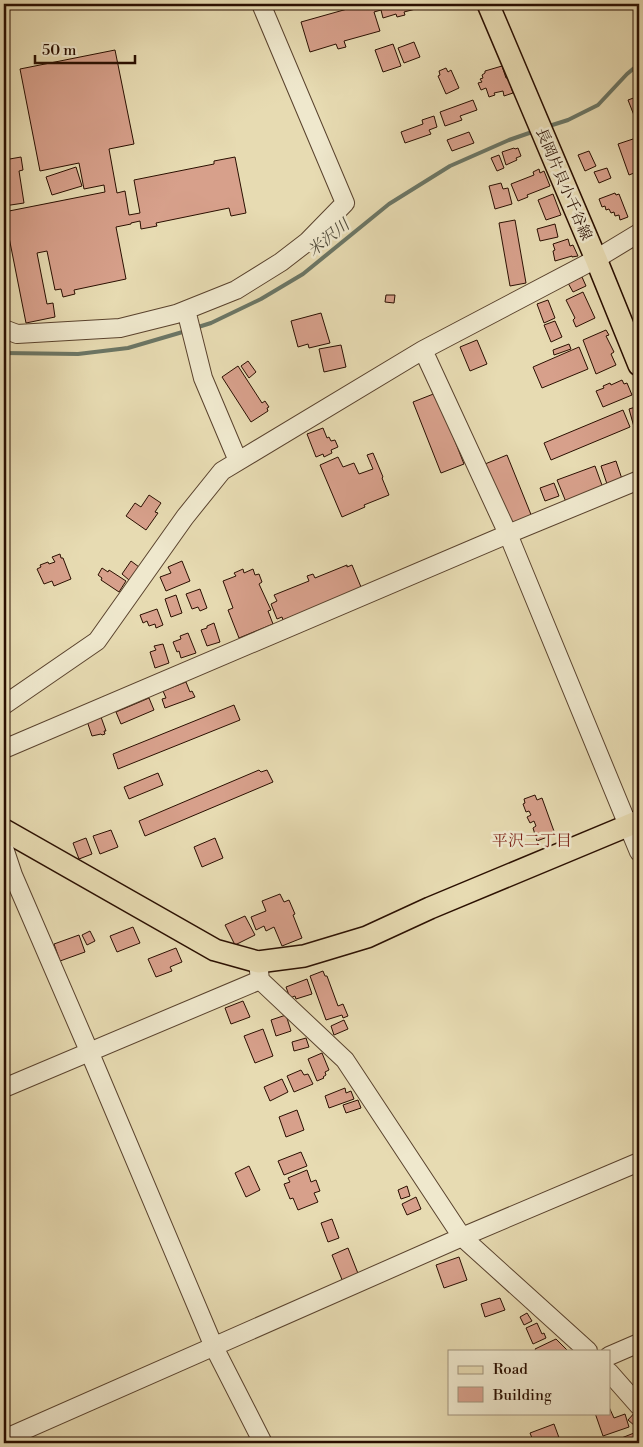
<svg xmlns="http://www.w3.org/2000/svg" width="643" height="1447" font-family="'Libre Bodoni','Noto Serif JP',serif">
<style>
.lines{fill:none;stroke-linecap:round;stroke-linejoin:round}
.stream{stroke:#6b7665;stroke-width:4}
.building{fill:#d7a08b;stroke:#2a0f01}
.minor-casing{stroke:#59422d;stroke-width:20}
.major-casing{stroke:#2a0f01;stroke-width:24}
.minor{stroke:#efe8cd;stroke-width:18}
.major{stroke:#e7dbb2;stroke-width:21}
.labels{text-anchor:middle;stroke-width:5;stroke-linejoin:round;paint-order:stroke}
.street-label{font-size:15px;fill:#2a0f01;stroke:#efe8cd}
.water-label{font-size:16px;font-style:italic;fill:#504b3b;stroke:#efe8cd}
.neighbourhood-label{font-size:16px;fill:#7a1f14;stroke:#efe8cd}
</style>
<rect width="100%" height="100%" fill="#e7dbb2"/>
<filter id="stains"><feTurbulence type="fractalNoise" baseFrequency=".004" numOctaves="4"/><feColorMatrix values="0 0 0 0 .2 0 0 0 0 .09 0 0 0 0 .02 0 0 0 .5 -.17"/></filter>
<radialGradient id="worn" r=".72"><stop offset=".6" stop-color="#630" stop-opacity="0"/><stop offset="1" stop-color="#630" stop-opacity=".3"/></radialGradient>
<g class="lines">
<path class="stream" d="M546,127L568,120L598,105L627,74L639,64
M195,328L211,323L261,299L303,274L389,204L450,166L509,140L535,131
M4,353L78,354L128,348L186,331"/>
</g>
<path class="building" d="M365,4H435L404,12L405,15L397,17L396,14L383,18L381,10L374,12L380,31L344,41L346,47L338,49L336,44L310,52L301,22Z
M414,42L420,57L404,63L398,48Z
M393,44L401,66L383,72L375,50Z
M115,50L134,144L109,149L117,193L125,191L129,215L140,213L134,180L214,164V161L235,157L246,213L231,216L229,208L156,223L157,226L141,229L140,221L131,223V224L116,227L126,279L74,290L75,294L63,297L61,289L55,290L47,251L37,253L47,304L53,303L55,317L26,323L4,212L105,192L104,185L84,189L79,163L40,171L20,69Z
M502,66L506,78H508L513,93L504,96L503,91L494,93L495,95L489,97L486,88L481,90L478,83L482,82L480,79L483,78L482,75L485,73V71Z
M446,68L448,72L451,70L459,88L446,94L438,76L440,75L439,71Z
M639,96V122L637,123L628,100Z
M473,100L477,110L460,116L462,120L445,126L440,112Z
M4,116L8,142L4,143Z
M434,116L437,127L429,130L431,134L405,143L401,132L423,124L422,120Z
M469,132L474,143L452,151L447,140Z
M639,137V171L629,175L618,144Z
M514,148L515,149L518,148L521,156L516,158L517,160L506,165L502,152Z
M589,151L596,166L585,171L578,155Z
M499,155L504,168L497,171L491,158Z
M21,157L23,170L19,171L24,203L4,206V160Z
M76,167L82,186L52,195L46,177Z
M607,168L611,178L599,183L594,172Z
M539,169L540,173L544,171L550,186L527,195L528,197L518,201L511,184L534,175L533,172Z
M501,183L503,189L508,188L512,204L495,209L489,186Z
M639,185V211L634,186Z
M615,193L616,195L619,194L628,217L620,220L619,215L615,216L614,212L611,213L609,209L606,210L605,206L602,207L599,199Z
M553,194L561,215L546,220L538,200Z
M515,220L526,283L510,286L499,223Z
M555,224L558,237L540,241L537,229Z
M568,239L570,246L573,245L578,256L572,257V256L555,261L553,251L555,250L553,244Z
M582,277L586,286L573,292L568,283Z
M583,292L595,318L576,327L573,320L575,318L566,300Z
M386,295H395L394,303L385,302Z
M548,300L555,318L544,323L537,304Z
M321,313L330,343L309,348L308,344L298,347L291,321Z
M555,321L562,337L551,342L544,325Z
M606,330L609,335L606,336L614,352L611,354L616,365L596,374L583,340Z
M477,340L487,364L470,371L460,347Z
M569,344L571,349L554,355L553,350Z
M341,345L346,367L324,372L319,349Z
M579,347L588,369L542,388L533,367Z
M248,361L256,372L249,378L241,366Z
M238,366L262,403L265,401L269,407L267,408L268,411L251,422L222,377Z
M622,380L624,384L627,383L632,395L603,407L596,391L604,388L603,386L610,383L611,385Z
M436,393L464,464L441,473L413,402Z
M639,406V425L634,427L629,409Z
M623,410L630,427L551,460L544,443Z
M323,428L327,438L329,437L331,441L335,440L338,447L331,450L332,453L324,457L323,454L316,457L307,434Z
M373,453L383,477L382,478L389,495L364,505L365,507L342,517L320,465L338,457L343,467L354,463L359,474L373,469L367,455Z
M507,455L532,517L509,526L485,464Z
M616,461L622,479L607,484L601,466Z
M595,466L603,488L566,502L557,480Z
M554,483L559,496L545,501L540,488Z
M149,495L161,503L155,512L158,513L146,530L126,516L135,503L141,507Z
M60,554L61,558H63L71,579L54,586L52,581L44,584L37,569L41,567L40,565L48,562L49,564L55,562L52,557Z
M131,561L139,567L129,580L122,574Z
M182,561L190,581L166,591L160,577L171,573L168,567Z
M347,565V567L352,565L361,587L356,589L357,591L283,620L282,617L277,619L271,604L277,601L274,595L309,581L307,576L313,574L315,578Z
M102,568L108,572L109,570L126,581L119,592L101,580L102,578L98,575Z
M243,569L244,573L253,569L255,575L259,574L262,582L259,584L271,610L268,611L273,624L239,638L228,610L233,608L223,581L236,576L234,573Z
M200,589L207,608L200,611L198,607L192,609L186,594Z
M176,595L182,613L171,617L165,599Z
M157,609L163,625L156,628L155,624L149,626L147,621L143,623L140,615Z
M214,623L220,642L207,646L201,630L207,628V626Z
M188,633L196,653L181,658L179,651L177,652L173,642L181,639L180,636Z
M163,644L169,663L155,668L150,652L156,650L154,646Z
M186,682L190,692L192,691L195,697L165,708L162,699L166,698L163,691Z
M149,698L154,710L121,724L116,712Z
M234,705L240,720L118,769L113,754Z
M101,717L106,731H104L105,734L102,735L101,734L92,736L87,721Z
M259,770L261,772L267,770L273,782L145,836L139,821Z
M158,773L163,785L129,799L124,787Z
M535,795L537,800L542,798L555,834L537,841L533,828L536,826L534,821L530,823L527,817L531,815L529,811L526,812L523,804L525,803L524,799Z
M111,830L118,847L100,854L93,836Z
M86,838L92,854L79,859L73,843Z
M215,838L223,858L202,867L194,847Z
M280,894L284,902L289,900L295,914L293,915L302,938L282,946L274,927L266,931L264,926L256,930L251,917L266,911L262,901Z
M245,916L255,935L235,945L225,925Z
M133,927L140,943L117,952L110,936Z
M90,931L95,941L87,945L82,935Z
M79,935L85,952L60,961L54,944Z
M176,948L182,962L170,967L172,971L156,977L148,959Z
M323,971L325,976H327L338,1006L343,1004L348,1016L343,1018L342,1015L326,1020L310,976Z
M307,979L312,994L296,999L295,996L290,998L286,987Z
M243,1001L250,1017L231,1024L225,1008Z
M286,1015L291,1031L276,1036L271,1020Z
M344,1020L348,1029L334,1035L331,1026Z
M263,1029L273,1056L255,1063L244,1036Z
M306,1038L309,1047L294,1051L292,1042Z
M322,1053L329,1070L325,1072L326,1075L323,1077L324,1078L317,1081L308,1059Z
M301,1070L304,1075L308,1074L313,1084L294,1092L287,1076Z
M282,1079L288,1092L270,1101L264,1087Z
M345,1088L346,1093L351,1091L354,1099L329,1108L325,1096Z
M358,1100L361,1108L346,1113L343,1105Z
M297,1110L304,1130L286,1137L279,1117Z
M301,1152L307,1166L284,1175L278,1161Z
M249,1166L260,1190L246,1197L235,1173Z
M307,1170L311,1182L316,1180L320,1191L314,1193L318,1202L298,1210L293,1198L290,1199L284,1184L290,1182L288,1178Z
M407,1186L410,1196L401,1199L398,1190Z
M416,1197L421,1209L407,1215L402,1204Z
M332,1219L339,1238L328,1242L321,1223Z
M348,1248L359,1276L343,1282L332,1255Z
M459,1257L467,1280L444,1288L436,1265Z
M500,1298L505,1310L485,1317L481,1304Z
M527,1313L532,1321L524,1325L520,1317Z
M537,1323L542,1334L544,1333L546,1338L533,1344L526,1328Z
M556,1339L568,1351H536L535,1349Z
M609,1407L614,1418L625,1414L629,1427L603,1436L595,1413H609Z
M636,1411L639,1414V1421L635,1426L628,1420Z
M554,1424L561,1443H534L530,1433Z
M639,1431V1443H621L619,1439Z"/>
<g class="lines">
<g class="minor-casing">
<path id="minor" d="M186,310L203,378L238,461
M4,329L17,334L120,328L176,314L236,290L281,262L307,242L345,203L261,4
M423,350L508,534L639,852
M4,705L97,641L185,517L222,471L423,350L596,259L639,233
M4,749L508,534L639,480
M4,848L13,875L89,1051L214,1347L263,1443
M258,962L260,980L345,1060L462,1237L588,1351
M4,1088L260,980
M609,1356L639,1343
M609,1372L639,1406
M4,1439L462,1237L639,1162"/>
</g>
<g class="major-casing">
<path id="major" d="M488,4L596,259L639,365
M4,830L215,950L258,962L304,956L367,937L430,908L639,821"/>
</g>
<use href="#minor" class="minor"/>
<use href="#major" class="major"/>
</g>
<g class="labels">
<g class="street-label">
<text transform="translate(564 184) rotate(67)" y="5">長岡片貝小千谷線</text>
</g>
<g class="water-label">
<text transform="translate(328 237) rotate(-39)" y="6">米沢川</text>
</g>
<g class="neighbourhood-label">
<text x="532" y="846">平沢二丁目</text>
</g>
</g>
<rect width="643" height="1447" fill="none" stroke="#e7dbb2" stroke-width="20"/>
<rect x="5" y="5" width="633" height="1437" fill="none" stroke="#2a0f01" stroke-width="2.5"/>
<rect x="10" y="10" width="623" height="1427" fill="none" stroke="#2a0f01"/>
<rect x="448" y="1350" width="162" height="65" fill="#efe8cd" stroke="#a0917b"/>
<rect x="458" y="1366" width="25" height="8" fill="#e7dbb2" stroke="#a0917b"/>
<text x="493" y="1374" font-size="15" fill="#2a0f01">Road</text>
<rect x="458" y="1387" width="25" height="15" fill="#d7a08b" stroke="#a0917b"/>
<text x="493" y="1400" font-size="15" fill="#2a0f01">Building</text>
<path d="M35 55v8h100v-8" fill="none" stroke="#2a0f01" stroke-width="2.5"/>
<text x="42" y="55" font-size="15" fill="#2a0f01" stroke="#efe8cd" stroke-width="4" paint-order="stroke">50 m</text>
<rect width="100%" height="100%" filter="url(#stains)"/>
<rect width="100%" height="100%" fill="url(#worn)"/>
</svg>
